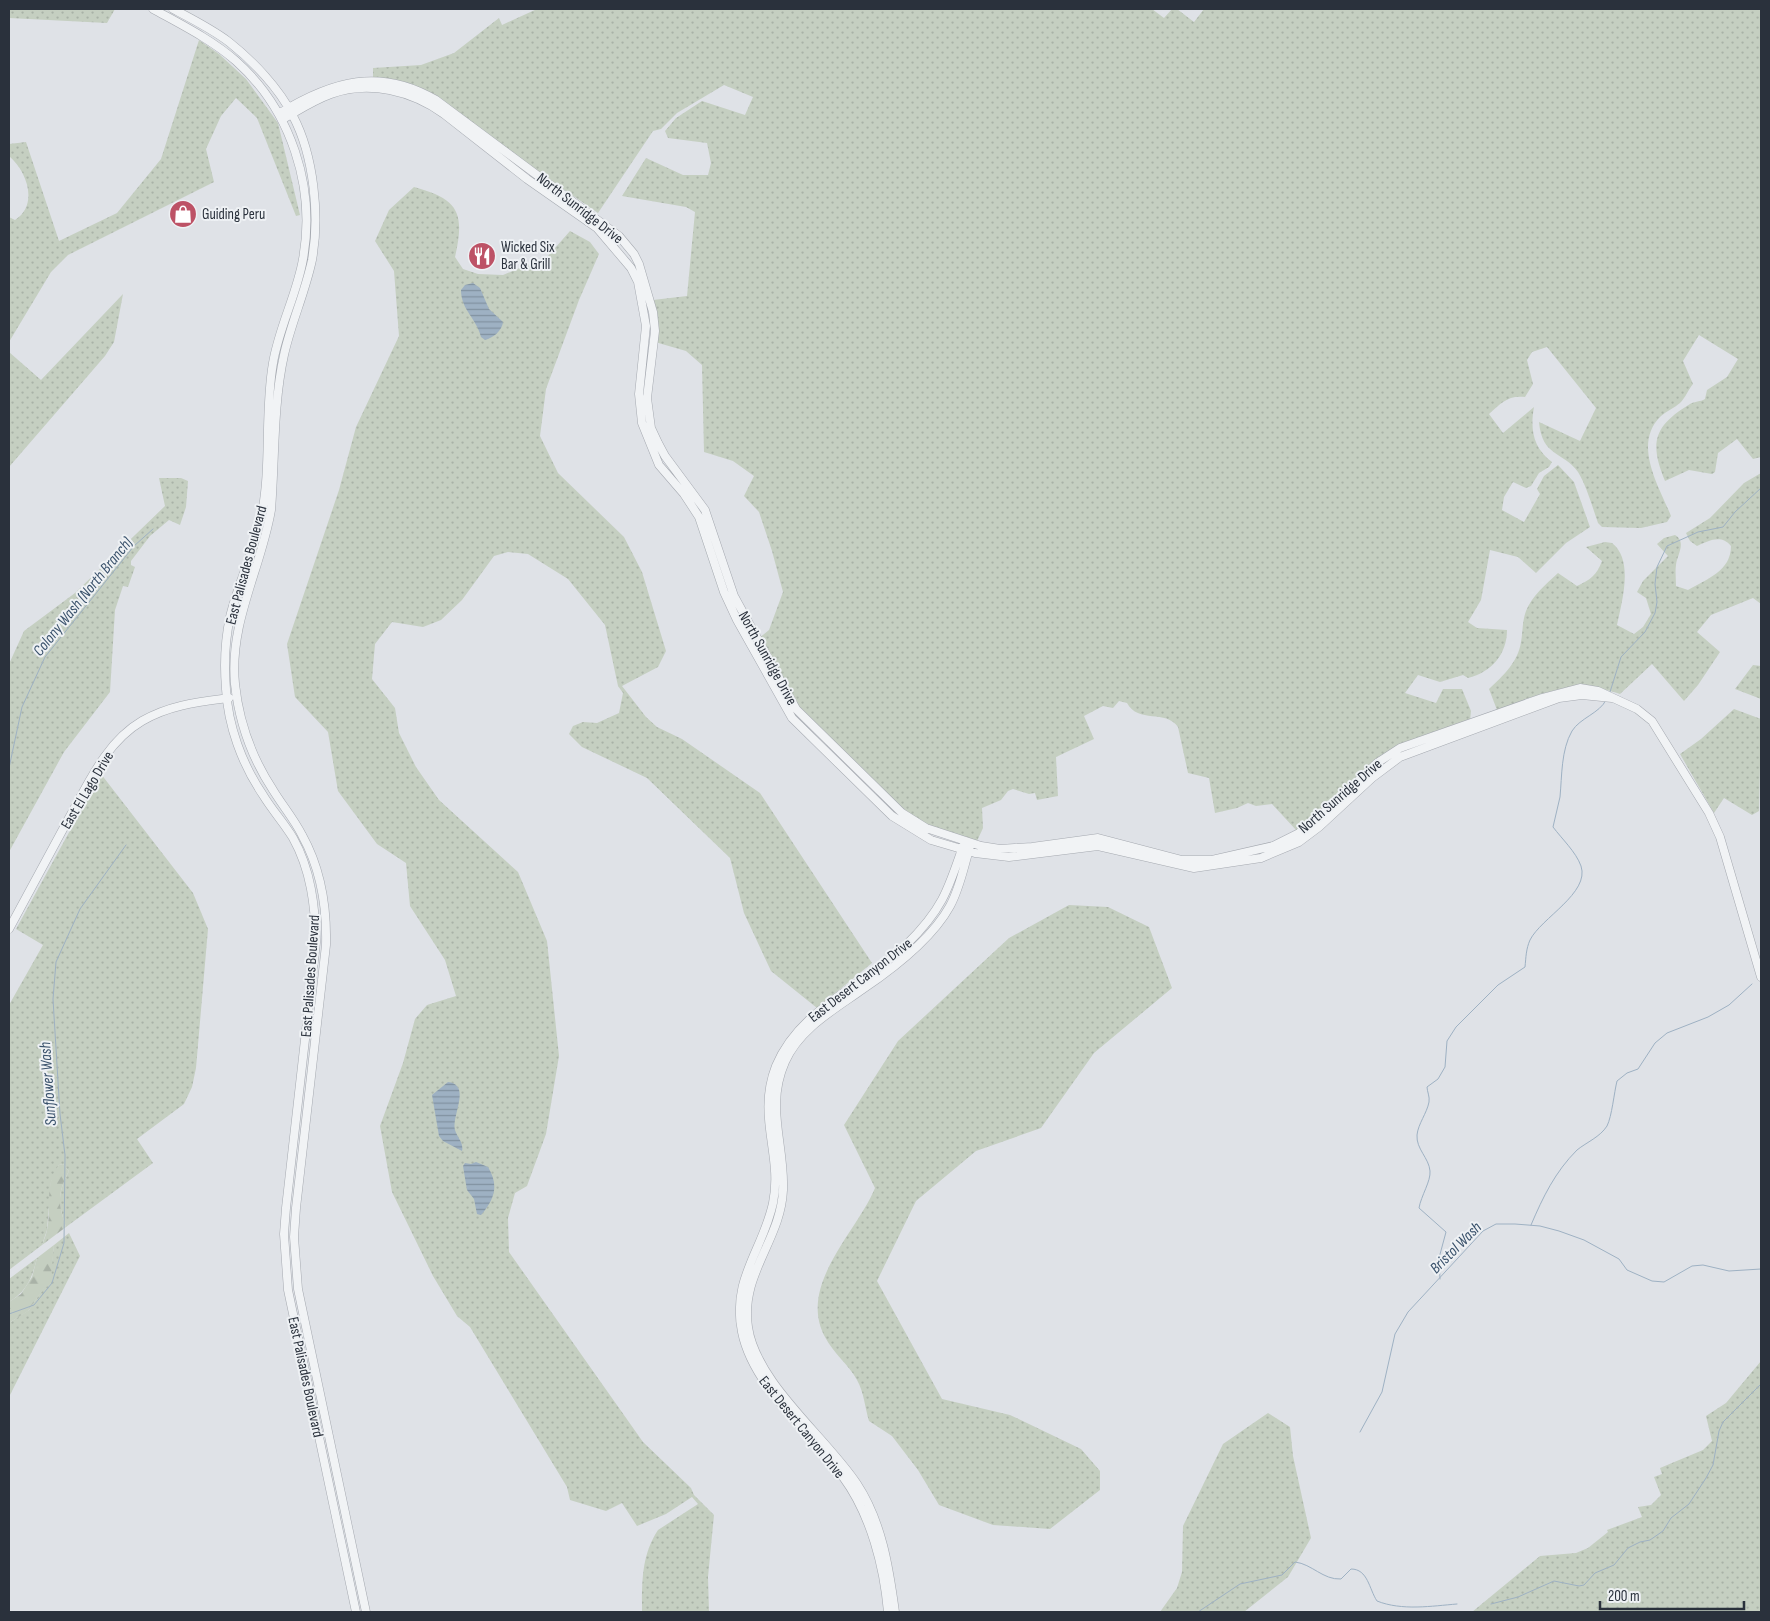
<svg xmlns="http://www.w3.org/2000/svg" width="1770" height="1621" font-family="'Sofia Sans Condensed',sans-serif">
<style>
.grass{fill:url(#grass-dots)}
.forest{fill:url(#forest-firs)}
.water{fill:url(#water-rules)}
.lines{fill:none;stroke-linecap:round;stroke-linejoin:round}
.stream{stroke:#9eb1c3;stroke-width:1}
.tertiary-casing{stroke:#a5a9b0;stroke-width:9}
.tertiary{stroke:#f1f3f5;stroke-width:8}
.labels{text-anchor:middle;stroke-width:4;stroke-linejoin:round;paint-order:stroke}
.street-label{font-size:15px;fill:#2a313c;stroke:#eef1f4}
.poi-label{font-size:15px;fill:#2a313c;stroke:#eef1f4;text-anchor:start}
.water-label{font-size:16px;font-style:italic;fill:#39516b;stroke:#eef1f4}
</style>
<defs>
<pattern id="grass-dots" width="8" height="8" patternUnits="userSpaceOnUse" patternTransform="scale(1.25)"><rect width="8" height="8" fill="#c5cfc1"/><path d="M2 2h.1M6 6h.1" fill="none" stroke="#a9b2a7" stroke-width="1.8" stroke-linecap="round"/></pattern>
<pattern id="forest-firs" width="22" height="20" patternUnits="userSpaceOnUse" patternTransform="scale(1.25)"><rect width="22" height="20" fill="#c5cfc1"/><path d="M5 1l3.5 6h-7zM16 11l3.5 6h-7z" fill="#a9b2a7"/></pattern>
<pattern id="water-rules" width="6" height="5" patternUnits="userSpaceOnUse" patternTransform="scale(1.25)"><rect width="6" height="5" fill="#9eb1c3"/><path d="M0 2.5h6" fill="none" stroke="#8191a0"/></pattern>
</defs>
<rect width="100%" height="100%" fill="#dfe2e7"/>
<path class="grass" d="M9,9H115L107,23L9,18Z
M537,9H1152L1164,18L1172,9H1177L1194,22L1204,9H1761V457L1753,459L1737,439L1718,453L1715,472L1712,474L1689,470L1665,481C1649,442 1654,426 1690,404C1695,401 1700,402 1705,399L1707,390L1727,377L1738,359L1699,335L1683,361L1693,384C1688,390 1686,397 1680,403C1674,408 1667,411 1661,416C1632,444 1659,486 1671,516L1667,522L1641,528L1602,527L1598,523C1592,506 1587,487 1578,472C1563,451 1542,457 1539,422L1580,441L1596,408L1547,347L1532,352L1527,360L1533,384L1525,397C1508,395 1501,403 1489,414L1503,433L1534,407C1530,429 1533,448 1552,462L1549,467L1539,473L1531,486L1526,488L1513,482L1504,497L1502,510L1524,522L1540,494L1537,489L1544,476L1558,465L1574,482L1590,527L1566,543L1536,573L1518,557L1490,550L1481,600L1468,622L1477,628L1507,630C1507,654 1492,672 1468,678L1463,675L1440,682L1418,675L1405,693L1436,703L1443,689H1462L1471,711L1470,721L1403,744L1297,831L1272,804L1256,806L1248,803L1237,808L1215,813L1209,778L1188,773L1178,727C1166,709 1138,724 1127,703L1119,701L1113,708L1103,706L1084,716L1094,739L1056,757L1058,796L1037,800L1035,793L1029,794L1013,789L1008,791L1001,800L982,808L983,828L977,841L933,829L910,817L797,708L758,639L769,630L783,592L772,551L759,512L744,496L754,476L733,461L704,452L702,365L686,351L655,342L653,300L687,296L695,212L686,207L622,196L646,158L683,175H708L711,163L707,143L668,138L665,131L676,118L702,101L745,115L753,97L724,85L677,113L661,129L653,131L598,213L507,150L437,98L373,79V68L421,65L454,53L499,18L502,25Z
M199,40L219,54L246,79L278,123L300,215L296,216L257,118L236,98L221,116L206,149L214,182L68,255L51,272L9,342V217L15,220C39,205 27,171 9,156V144L26,142L59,241L117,213L161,159Z
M414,187C459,199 465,213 455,257L463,269L478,274L503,275L548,256L570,231L590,242L599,254L579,300L546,389L540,436L558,473L624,537L642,572L666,651L658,667L622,686L646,717L657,727L682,739L760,793L872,963L817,1008L771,971L744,913L730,858L647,778L582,747L569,734L573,726L583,722L597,723L619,713L623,693L618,686L605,625L568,579L528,554L508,552L494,556L462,600L441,620L423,627L392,622L375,644L372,679L395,708L399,733L416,767L439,800L518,872L547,941L559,1056L546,1134L527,1186L515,1193L508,1218L509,1252L643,1442L691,1488L694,1495L714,1515L708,1577L709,1612H642C642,1583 641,1556 658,1530L698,1504L692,1497L666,1514L637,1526L622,1503L606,1511L570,1500L567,1487L470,1327L457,1316L433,1276L392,1192L380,1126L403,1063L415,1019L427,1005L456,996L445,960L410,906L406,863L377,844L338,791L328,732L295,697L287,644L339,490L356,427L399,336L394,271L375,241L389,210Z
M123,294L114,342L105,356L9,467V352L41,380Z
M1761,473V604L1753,598L1711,615L1697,632L1720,652L1698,685L1684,701L1652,664L1620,694C1572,678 1542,694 1497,710L1489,689C1503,676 1518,662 1521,642C1523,631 1522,622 1526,611C1532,596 1546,584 1558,573L1577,586C1590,580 1597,575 1602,561L1586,547L1605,542L1612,543C1634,560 1622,601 1617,625L1634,634L1643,627L1651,614L1646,598L1637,592L1643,581L1668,556L1657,544L1664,538L1675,535C1687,542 1677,555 1676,565C1675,572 1676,579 1676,586L1688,590C1707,579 1731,571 1731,546C1721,534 1709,541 1697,546L1690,541L1686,533L1710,518L1744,483Z
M159,478H181L188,481L186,507L180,525L169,520L150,536L131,561V565L135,567L128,587L123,586L115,610L110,692L64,752L9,852V664L24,631L75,593L165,506Z
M1753,665L1761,666V699L1735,689Z
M1734,709L1761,719L1759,811L1752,815L1724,798L1714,813L1680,754L1701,739Z
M101,774L193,893L208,929L196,1068L192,1087L184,1104L137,1139L153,1163L66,1227C58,1203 57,1194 69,1171L63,1164L59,1165L51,1182L47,1230L42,1245L9,1270V1005L43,945L16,929Z
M1069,905L1108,907L1149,927L1172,988L1094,1053L1041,1128L976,1151L916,1201L877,1281L942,1399L1010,1415L1081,1449L1100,1471V1490L1050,1529L993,1525L939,1505L918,1470L892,1436L869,1421C865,1408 864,1392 857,1380C849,1365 833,1353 825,1337C797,1285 857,1232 875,1188L844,1125L898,1041L1009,938Z
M69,1233L80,1256L9,1397V1323L29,1310L50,1278L54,1245Z
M37,1258C32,1278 27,1291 9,1302V1279Z
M1761,1361V1612H1472L1540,1556L1576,1553L1588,1548L1608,1532L1607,1530L1642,1517L1638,1507L1651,1505L1661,1495L1654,1477L1662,1474L1660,1468L1703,1450L1712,1441L1706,1416L1726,1403Z
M1268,1413L1290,1427L1293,1456L1311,1538L1288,1577L1244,1612H1160L1177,1588L1182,1572L1183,1526L1223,1444Z"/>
<path class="forest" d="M63,1164L69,1171C57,1194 58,1203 66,1227L42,1245C44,1240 46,1235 47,1230C52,1208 44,1183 59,1165Z
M54,1245L51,1278L28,1311L9,1323V1302L21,1294L32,1277L37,1258Z"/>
<path class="water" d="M473,283L480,288L489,309L503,322C502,331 493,338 485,340L481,337C477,319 461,310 461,290L465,285Z
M448,1082C472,1085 451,1116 455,1130C457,1137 464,1143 462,1151L443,1141L439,1136L432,1095Z
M476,1162L488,1167C499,1185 495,1199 481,1215L477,1214L474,1199L467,1190L463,1166L465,1163L471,1164Z"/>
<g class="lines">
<path class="stream" d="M1610,692L1621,657L1645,632L1655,613L1657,602L1655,584L1657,567L1667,546L1698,532L1723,527L1735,512L1761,488
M9,768L22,707L45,657L134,546L153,529
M1531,1225C1543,1197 1555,1172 1577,1150C1587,1142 1600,1137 1607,1126C1612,1116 1614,1093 1617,1081L1627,1073L1638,1069L1655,1043L1667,1033L1708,1017L1729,1005L1752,984
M1440,1279L1439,1258L1446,1232L1419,1208C1421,1196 1431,1181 1430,1171C1429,1158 1416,1149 1417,1135C1418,1124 1427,1113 1429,1102C1430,1097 1427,1091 1427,1087L1438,1079L1445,1067L1447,1041L1456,1027L1498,985L1525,967C1526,957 1526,949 1530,940C1541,918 1590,893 1581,866C1576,852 1562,839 1553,827C1555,817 1558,807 1560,797C1562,776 1561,750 1572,731C1580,718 1600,713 1606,700
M9,1314L34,1305L52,1283L64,1243L65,1155L60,1114L53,999L56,962L80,909L126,845
M1360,1432L1382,1392L1395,1334L1408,1312L1483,1231L1496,1224H1515L1540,1226L1559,1231L1584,1240L1619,1259L1627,1270L1652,1281L1664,1282L1692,1266L1703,1265L1729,1271L1761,1269
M1491,1604L1518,1597L1554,1581L1579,1586L1584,1585L1595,1573L1614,1565L1628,1548L1640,1542L1650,1540L1663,1531L1671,1518L1689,1504L1706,1478L1713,1465L1719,1431L1723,1422L1761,1384
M1198,1612L1240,1584L1282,1575L1295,1562C1312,1564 1323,1580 1341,1579L1351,1569C1368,1569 1369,1589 1377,1601C1402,1611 1432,1606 1457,1604"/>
<g class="tertiary-casing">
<path id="tertiary" d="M153,9C182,25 212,40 236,61C291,110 316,187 303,259C297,294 279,327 273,363C264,414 272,467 261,518C254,552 238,583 230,617C225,640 224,665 226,689C228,726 242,764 263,795C272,810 284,823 293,838C311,870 315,906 316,942L286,1208L284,1234L288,1290L356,1612
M173,9C192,19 212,29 229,42C253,61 279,88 293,116C314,156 320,216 312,260C305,293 291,323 284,355C273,404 275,460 271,510C261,569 229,622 235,684C239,722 252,758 273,790C282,805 294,819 302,835C321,869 327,906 326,945L296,1208L294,1237L298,1289L366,1612
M280,113C332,81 380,67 436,100L619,236L634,254L639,264L653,312L655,331L647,398L651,428L658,443L665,456L705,510L734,596L796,709L902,813L926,828L981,846L1000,849L1032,847L1098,838L1182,860H1212L1273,846L1299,833L1321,816L1377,763L1400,748L1542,698L1580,688L1598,691L1637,709L1652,721L1709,813L1720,837L1761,977
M283,119C299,110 314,100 331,94C369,80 412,91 444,114L527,179L597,228L631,268L638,282L646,326L639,394L642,423L659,465L684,494L699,517L724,592L737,620L792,718L892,816L931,840L975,853L1009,857L1098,846L1194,868L1261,858L1299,842L1319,827L1372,778L1400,757L1559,698L1582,695L1612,698
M9,929C29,892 49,855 69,818C88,784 106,742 142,721C169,705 198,702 229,698
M888,1612C884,1567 871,1515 843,1477C811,1432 753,1387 742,1332C731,1279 763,1250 773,1203C783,1155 756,1117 776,1066C800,1008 863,987 906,945C941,911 948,891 963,846
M895,1612C889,1568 882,1522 857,1484C826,1437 756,1383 748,1327C740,1274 781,1240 783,1190C785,1145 765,1107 785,1062C799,1029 835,1009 863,989C894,968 932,939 950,906C960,888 964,866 970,846"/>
</g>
<use href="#tertiary" class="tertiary"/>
</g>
<defs>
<g id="shop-disc" transform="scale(1.4375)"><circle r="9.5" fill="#bd5266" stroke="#eef1f4"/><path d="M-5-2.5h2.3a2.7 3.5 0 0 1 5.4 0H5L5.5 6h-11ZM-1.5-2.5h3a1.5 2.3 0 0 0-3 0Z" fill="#fff"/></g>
<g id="restaurant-disc" transform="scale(1.4375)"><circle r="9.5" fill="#bd5266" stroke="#eef1f4"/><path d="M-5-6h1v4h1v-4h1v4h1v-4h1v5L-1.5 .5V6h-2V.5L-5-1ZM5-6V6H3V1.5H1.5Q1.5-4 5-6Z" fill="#fff"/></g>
</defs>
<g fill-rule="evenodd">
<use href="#shop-disc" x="183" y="214"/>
<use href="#restaurant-disc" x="482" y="256"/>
</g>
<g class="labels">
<g class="street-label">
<text transform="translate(580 208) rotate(38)" y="5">North Sunridge Drive</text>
<text transform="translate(246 565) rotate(-75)" y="5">East Palisades Boulevard</text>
<text transform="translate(768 658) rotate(61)" y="5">North Sunridge Drive</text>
<text transform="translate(87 790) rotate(-59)" y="5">East El Lago Drive</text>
<text transform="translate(1340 796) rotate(-41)" y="5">North Sunridge Drive</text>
<text transform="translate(310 976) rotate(-86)" y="5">East Palisades Boulevard</text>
<text transform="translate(860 980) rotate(-38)" y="5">East Desert Canyon Drive</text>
<text transform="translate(306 1377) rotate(78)" y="5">East Palisades Boulevard</text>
<text transform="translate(802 1427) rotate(51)" y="5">East Desert Canyon Drive</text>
</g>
<g class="poi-label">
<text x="202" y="219">Guiding Peru</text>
<text x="501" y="252">Wicked Six<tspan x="501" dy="17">Bar &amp; Grill</tspan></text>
</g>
<g class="water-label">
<text transform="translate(82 596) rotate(-51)" y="6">Colony Wash (North Branch)</text>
<text transform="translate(47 1084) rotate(-94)" y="6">Sunflower Wash</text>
<text transform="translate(1455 1247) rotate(-45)" y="6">Bristol Wash</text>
</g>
</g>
<rect width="1770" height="1621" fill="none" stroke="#2a313c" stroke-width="20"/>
<path d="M1600 1601v8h144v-8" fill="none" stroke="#2a313c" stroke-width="2.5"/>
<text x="1608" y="1601" font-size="15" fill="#2a313c" stroke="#eef1f4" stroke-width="4" paint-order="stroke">200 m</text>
</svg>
